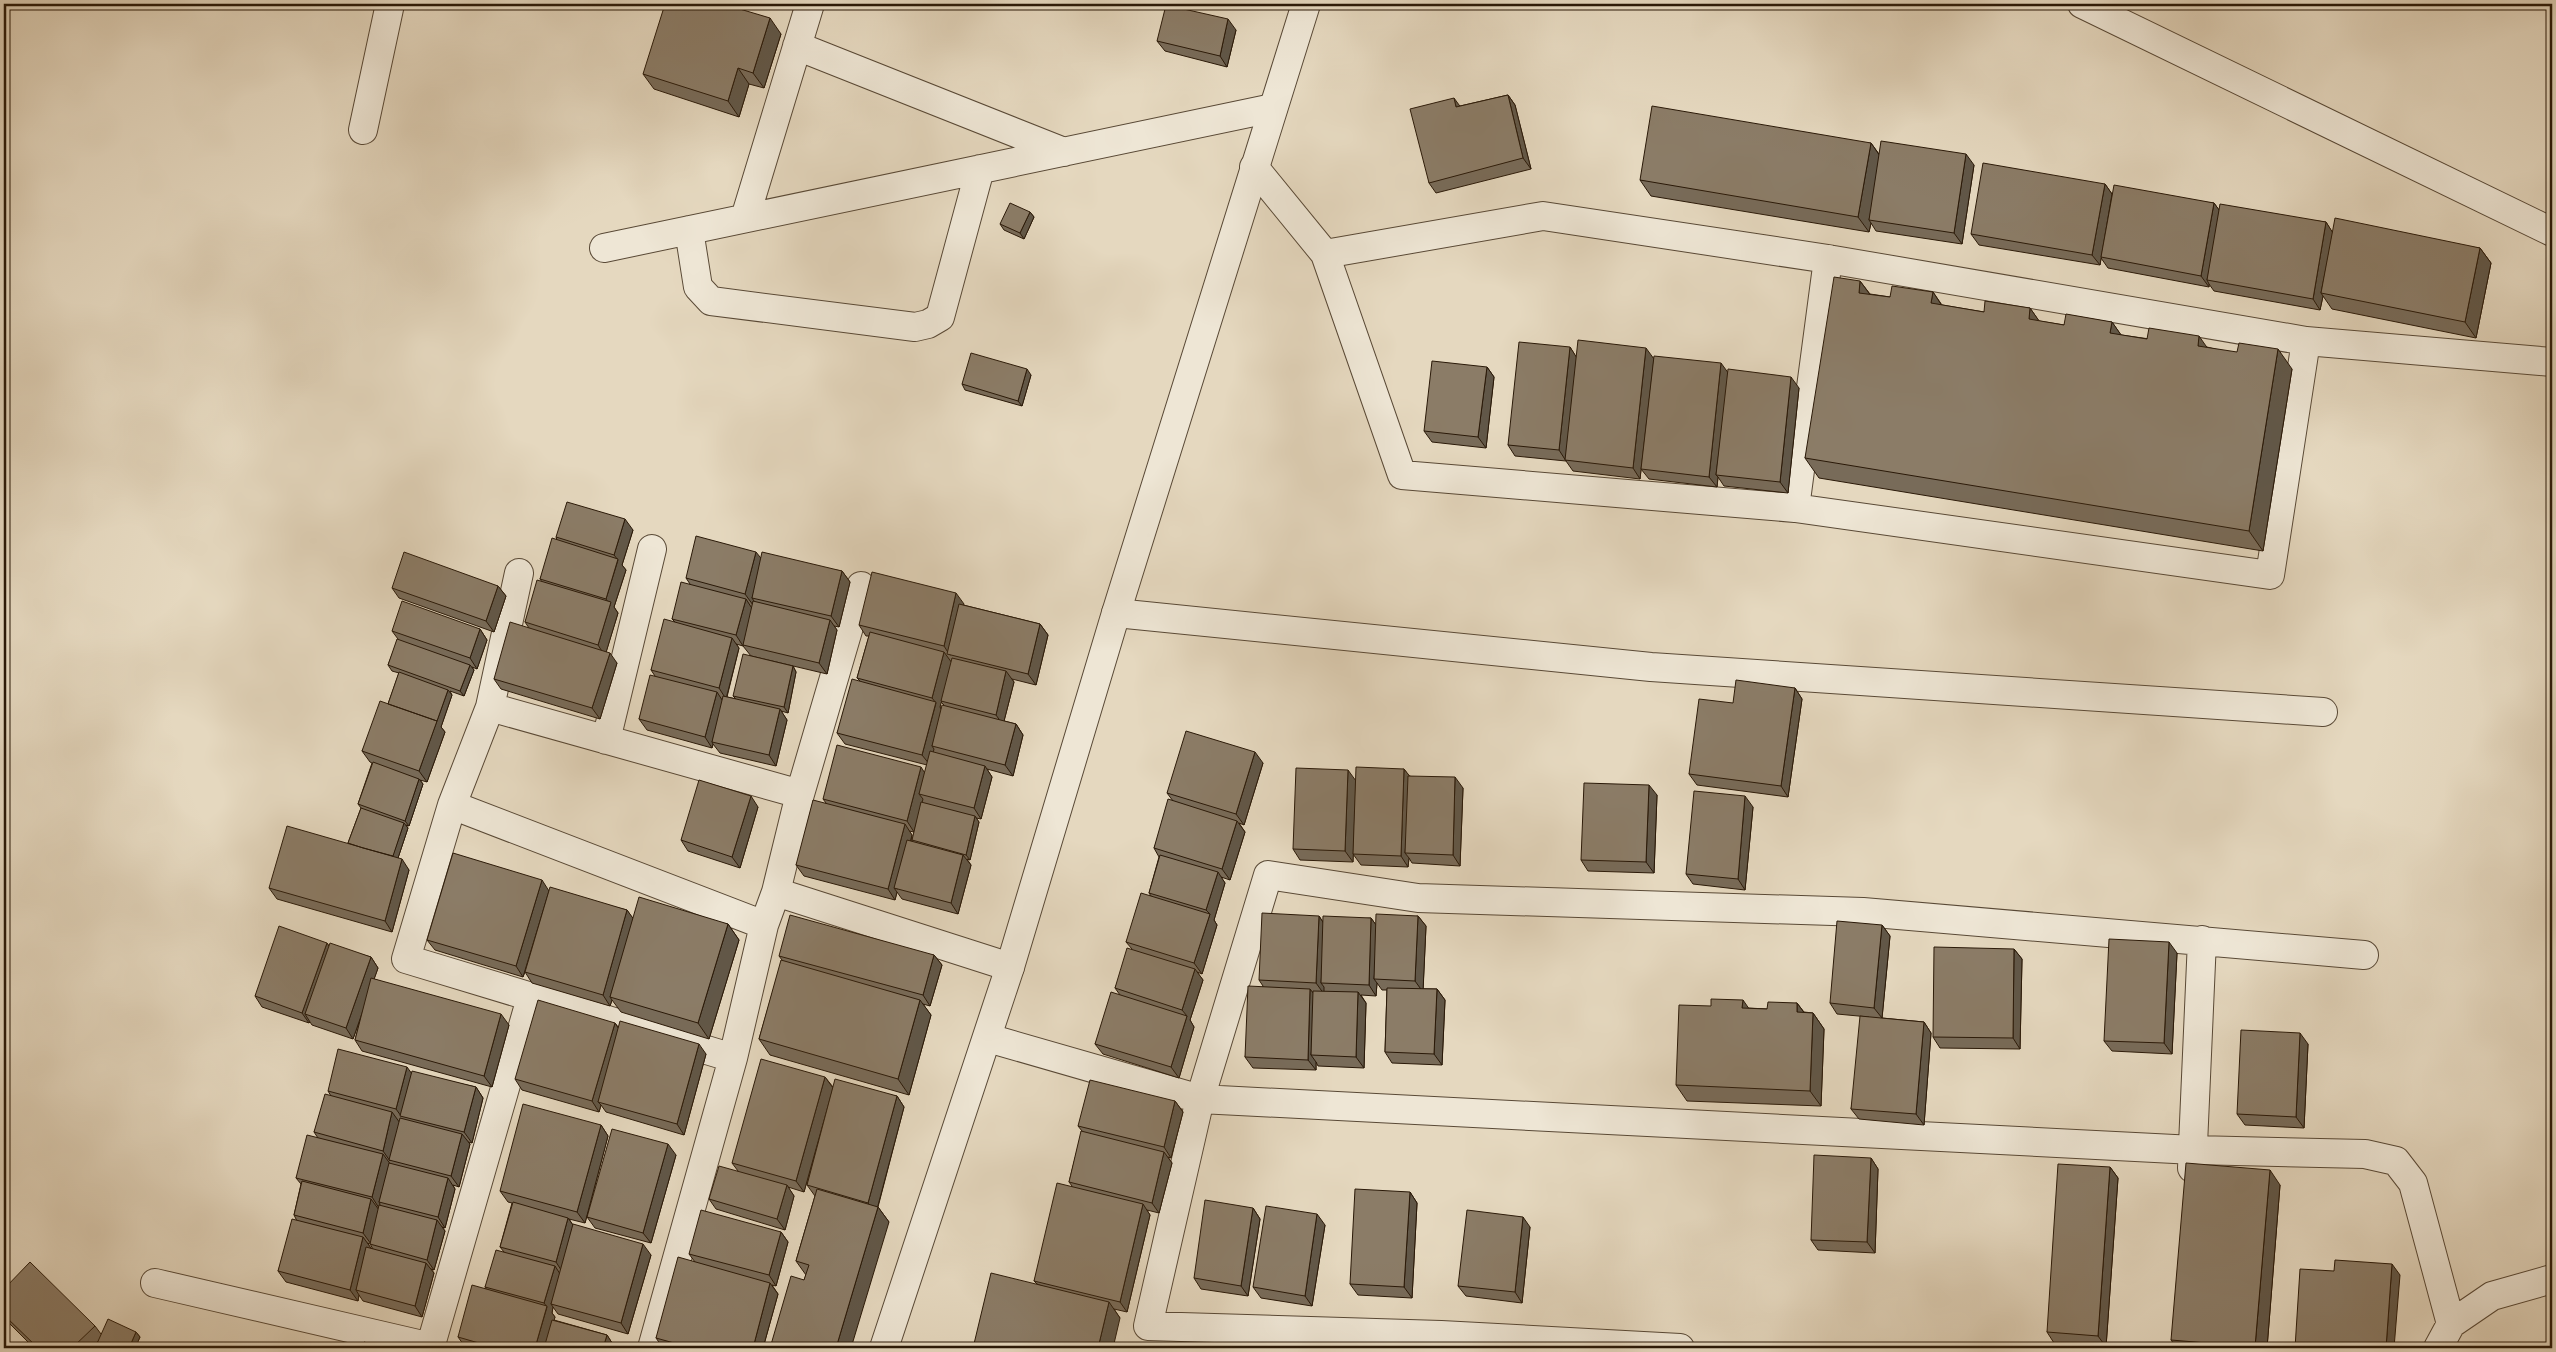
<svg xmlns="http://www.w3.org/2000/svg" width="2556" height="1352" font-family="Alegreya,serif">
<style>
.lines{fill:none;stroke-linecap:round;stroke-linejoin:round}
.minor-casing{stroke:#594936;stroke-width:30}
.tertiary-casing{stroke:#594936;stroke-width:30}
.minor{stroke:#eee6d5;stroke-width:28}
.tertiary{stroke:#eee6d5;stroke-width:28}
.wall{fill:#786b59;stroke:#2a1908;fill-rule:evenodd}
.shaded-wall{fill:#615748;stroke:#2a1908}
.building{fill:#8b7c67;stroke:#2a1908}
</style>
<rect width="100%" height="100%" fill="#e5d8bf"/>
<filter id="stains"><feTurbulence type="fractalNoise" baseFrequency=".004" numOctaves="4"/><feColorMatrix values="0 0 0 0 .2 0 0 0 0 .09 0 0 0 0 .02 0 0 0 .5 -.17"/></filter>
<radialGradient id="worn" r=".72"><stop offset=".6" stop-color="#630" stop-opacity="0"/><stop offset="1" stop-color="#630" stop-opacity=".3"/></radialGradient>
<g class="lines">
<g class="minor-casing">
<path id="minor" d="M2082,4L2552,232
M797,46L1064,152
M363,130L390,4
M1254,167L1325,254L1543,216L1828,259L2306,341L2552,362
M745,218L810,4
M689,230L698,287L711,301L915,327L928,324L940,317L980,169
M604,248L1273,108
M1325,254L1402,475L1795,508L2270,575L2306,341
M1795,508L1828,259
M519,573L490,707L452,805L406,959L733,1058
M1116,613L1651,667L2323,712
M490,707L800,794
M606,740L652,549
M452,805L764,925
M776,892L1010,967
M988,1038L1200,1099L2194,1150L2365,1154L2396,1161L2413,1183L2451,1324
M2192,1168L2202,940
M155,1283L431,1347
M430,1348L531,998
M652,1348L733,1058L764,925L776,892L800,794L861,586
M1680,1348L1441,1335L1148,1326L1200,1099L1268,875L1418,898L1863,912L2364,955
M2438,1348L2451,1324L2492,1296L2552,1279"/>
</g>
<g class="tertiary-casing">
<path id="tertiary" d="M884,1348L1010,967L1116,613L1306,4"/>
</g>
<use href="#minor" class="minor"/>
<use href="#tertiary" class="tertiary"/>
</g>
<path class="wall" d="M1236,30L1227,67L1165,51L1157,41Z
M781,34L764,88L749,84L739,117L654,89L643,74Z
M1508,95L1515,105L1531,169L1436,193L1429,183L1460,106Z
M1871,143L1879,154L1974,165L1962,244L1876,231L1871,223L1869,232L1651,196L1640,180Z
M2105,184L2112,194L2214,203L2219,210L2326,222L2332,232L2480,248L2491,263L2476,338L2332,309L2323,296L2320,310L2214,291L2209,284V287L2108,268L2101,258L2100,265L1979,245L1971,234Z
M1030,212L1034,217L1024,239L1004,230L1000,224Z
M1860,281L1870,294L1890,297L1933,292L1942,305L1984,312L2030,308L2039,321L2064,325L2112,322L2121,335L2207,347L2292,369L2263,551L1819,478L1805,458Z
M1570,347L1576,357L1654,358L1728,373L1799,388L1788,493L1724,486L1718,477L1717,487L1649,479L1641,469L1640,479L1573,471L1566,461L1515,456L1508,445Z
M1487,367L1494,377L1486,448L1432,442L1424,431Z
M1031,375L1022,406L965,390L962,384Z
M633,530L622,565L626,570L614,607L618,613L606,652L617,663L600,719L501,689L494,679L529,628L525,622L542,582L540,579L557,540L556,537Z
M761,558L842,571L850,582L839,627L834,626L837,630L827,674L751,656L743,646L736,644L739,648L727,697L736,699L733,696L793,666L796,672L788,713L781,711L787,720L776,766L720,753L713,744L712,748L647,730L639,719L655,676L651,670L675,622L672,619L690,584L686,578Z
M498,586L506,596L494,632L399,598L392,588Z
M964,604L963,605L1040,624L1048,635L1036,685L1012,679L1014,682L1004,721L1016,724L1023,735L1013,776L987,769L992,777L981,819L976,818L979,822L970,860L967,859L971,865L958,914L902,899L897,892L895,900L804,876L796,865L826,803L823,799L925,772L927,765L845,744L837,733L860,681L857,678L869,636H866L859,625ZM941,702L944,705L941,709L940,707ZM909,831L914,832L912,841H911L912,835Z
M480,629L487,640L477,669L472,667L474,670L464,696L450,691L452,695L441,727L445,732L427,782L420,780L423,784L409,826L406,825L408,828L398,858L409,870L392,932L277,899L269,888L349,844L348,843L361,808L358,804L372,763L370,762L362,751L388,704L399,673L392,671L388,665L398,639L392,631Z
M1795,688L1802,699L1788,797L1697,785L1689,774L1733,703Z
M1263,763L1244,825L1239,823L1245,832L1230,880L1221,877L1225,883L1214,920L1217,925L1202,974L1197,972L1203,980L1190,1020L1194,1027L1179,1078L1103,1054L1095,1044L1120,995L1115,988L1132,949L1126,942L1151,896L1149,893L1159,857L1154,848L1173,801L1167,793Z
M1404,769L1409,776L1463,788L1460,866L1412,863L1409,858L1408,867L1361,865L1353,854V862L1300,860L1293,849L1356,781Z
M1657,795L1654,873L1588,871L1581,860Z
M758,807L740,868L688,851L681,840Z
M1753,807L1745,890L1693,884L1686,874Z
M549,891L627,910L633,919L728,924L739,940L709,1039L621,1012L612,1000L610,1006L532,983L525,972L523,977L435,950L427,940Z
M1319,916L1323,922L1371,918L1376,925L1418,916L1426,926L1423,989H1437L1445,1000L1442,1065L1392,1063L1385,1052L1387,990H1382L1377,983L1376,996L1361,995L1366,1003L1364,1068L1318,1066L1316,1062V1070L1253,1068L1245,1057L1263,986L1259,980Z
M1882,925L1890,936L1882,1018L1924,1022L1931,1033L1924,1125L1859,1119L1851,1109L1869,1017L1837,1014L1830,1003Z
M327,943L329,946L371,957L378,968L374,979L509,1025L492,1087L362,1051L355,1040L361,1017L353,1039L312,1025L310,1022L309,1023L262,1007L255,996Z
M2014,949L2022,959L2020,1049L1940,1048L1933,1037Z
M2177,953L2172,1054L2112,1051L2104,1041Z
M934,955L942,965L930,1006L923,1004L931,1015L909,1095L770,1055L759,1039L782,960L779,956Z
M1797,1003L1804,1012L1813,1013L1824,1029L1821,1106L1687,1101L1676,1085L1748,1008L1767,1009Z
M615,1023L619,1028L706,1054L684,1135L606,1112L601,1105L599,1112L522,1090L515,1079Z
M2308,1044L2304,1128L2245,1125L2237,1114Z
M411,1073L476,1087L483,1098L472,1143L468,1142L470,1144L459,1187L453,1185L455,1189L445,1228L442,1227L445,1231L434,1270L431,1269L434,1273L422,1317L363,1301L359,1295L358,1301L286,1282L278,1271L297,1221L294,1215L301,1184L296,1178L318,1138L314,1132L331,1096L328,1091ZM367,1243L370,1244L373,1249L371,1248Z
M825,1077L833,1087L897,1096L904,1107L878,1207L889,1222L804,1280L806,1275L796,1261L815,1196L807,1185L827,1107L804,1192L788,1187L794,1196L785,1230L716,1209L709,1199L738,1171L732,1163Z
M1175,1101L1183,1112L1171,1158L1168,1157L1172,1163L1159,1213L1147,1210L1150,1215L1127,1312L1114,1309L1120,1318L1037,1284L1034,1281L1072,1186L1069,1182L1082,1131L1078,1126Z
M601,1125L608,1136L585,1223L569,1219L573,1225L651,1255L628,1334L558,1314L553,1307L552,1313L555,1317L554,1320L607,1335L614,1346V1348H466L458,1337L486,1289L485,1287L504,1252L500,1247L512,1203L508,1202L500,1191Z
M676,1155L651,1243L595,1228L587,1217Z
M1871,1158L1878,1169L1875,1253L1818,1250L1811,1240Z
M2110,1167L2118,1178L2106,1347L2054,1343L2047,1332Z
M2280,1185L2267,1348H2177L2171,1340Z
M1410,1192L1417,1203L1412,1298L1358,1295L1350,1284Z
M1253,1208L1260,1219L1248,1296L1201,1289L1194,1278Z
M1325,1225L1312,1306L1261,1298L1253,1287Z
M1530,1227L1522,1303L1466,1296L1458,1286Z
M781,1232L788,1242L776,1286L772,1285L778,1294L763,1348H663L656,1338L695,1262L689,1254Z
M4,1289L95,1326L101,1334L136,1332L140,1337L135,1348H95L99,1340L91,1348H34L4,1318Z"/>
<path class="shaded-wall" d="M770,18L781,34L764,88L753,73Z
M1228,19L1236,30L1227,67L1220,56Z
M738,68L749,84L739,117L728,101Z
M1508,95L1515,105L1531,169L1523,158Z
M1454,98L1462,109L1456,107Z
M1871,143L1882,159L1869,220L1871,223L1869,232L1858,217Z
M1966,154L1974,165L1962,244L1954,233Z
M2105,184L2112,194L2100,265L2092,255Z
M2214,203L2222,214L2207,280L2209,284V287L2201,276Z
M1030,212L1034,217L1024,239L1020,233Z
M2326,222L2333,233L2321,293L2323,296L2320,310L2313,299Z
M2480,248L2491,263L2476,338L2465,322Z
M1860,281L1874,300L1859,293Z
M1933,292L1946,312L1931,303Z
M2030,308L2044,328L2029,319Z
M2112,322L2126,342L2110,333Z
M2199,336L2213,356L2198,346Z
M1570,347L1577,358L1566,461L1559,450Z
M1646,348L1654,359L1640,479L1633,468Z
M2278,349L2292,369L2263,551L2249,531Z
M1721,363L1729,374L1716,475L1718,477L1717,487L1709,477Z
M1487,367L1494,377L1486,448L1478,437Z
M1027,369L1031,375L1022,406L1018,401Z
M1791,377L1799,388L1788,493L1780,482Z
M625,519L633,530L622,565L626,570L614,607L618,613L605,656L598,645L610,605L606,599L618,560L614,555Z
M756,552L764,562L752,598L754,601L753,605L745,594Z
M842,571L850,582L839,627L831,616Z
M498,586L506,596L494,632L486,621Z
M956,593L964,604L951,655L949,654L944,646Z
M746,599L753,610L743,646L736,635Z
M830,620L837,630L827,674L819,663Z
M1040,624L1048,635L1036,685L1028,674Z
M480,629L487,640L477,669L470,658Z
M732,638L739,648L726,699L719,688Z
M944,652L952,663L940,707L943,713L932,746L934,749L930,765L922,755L936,703L932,698Z
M610,653L617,663L600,719L592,708Z
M470,665L474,670L464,696L460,691Z
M793,666L796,672L788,713L784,707Z
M1006,671L1014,682L1003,725L996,715Z
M1795,688L1802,699L1788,797L1781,786Z
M448,690L452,695L441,727L445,732L427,782L419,771Z
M717,692L724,703L712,742L713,744L712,748L705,737Z
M780,709L787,720L776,766L769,755Z
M1016,724L1023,735L1013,776L1005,765Z
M1255,752L1263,763L1244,825L1236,814Z
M985,766L992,777L981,819L974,808Z
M921,767L928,778L919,794L923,799L914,832L907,821Z
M1404,769L1412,779L1405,853L1409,858L1408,867L1401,856Z
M1348,770L1356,781L1353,862L1345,851Z
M1455,777L1463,788L1460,866L1453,855Z
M419,779L423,784L409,826L405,821Z
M1649,785L1657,795L1654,873L1646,862Z
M751,796L758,807L740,868L732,857Z
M1745,796L1753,807L1745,890L1738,879Z
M975,816L979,822L970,860L966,855Z
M1237,821L1245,832L1230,880L1222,869Z
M404,823L408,828L396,864L392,858Z
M905,824L912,835L898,889L894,888L897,892L895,900L888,889Z
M963,855L971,865L958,914L951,903Z
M402,859L409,870L392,932L385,921Z
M1218,872L1225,883L1214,920L1217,925L1202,974L1194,963L1210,914L1206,910Z
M542,880L549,891L523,977L516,966Z
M627,910L635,921L610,997L612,1000L610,1006L603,995Z
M1319,916L1326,927L1321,983L1324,987V994L1316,983Z
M1418,916L1426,926L1423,992L1415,981Z
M1371,918L1379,929L1374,979L1377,983L1376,996L1369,985Z
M728,924L739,940L709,1039L698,1023Z
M1882,925L1890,936L1882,1018L1874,1008Z
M2169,942L2177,953L2172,1054L2164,1043Z
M327,943L334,954L305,1014L310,1022L309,1023L302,1013Z
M2014,949L2022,959L2020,1049L2013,1038Z
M934,955L942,965L930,1006L923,995Z
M371,957L378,968L353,1039L346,1028Z
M1195,969L1203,980L1190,1020L1194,1027L1179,1078L1171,1067L1187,1016L1182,1010Z
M1310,989L1318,999L1311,1055L1316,1062V1070L1308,1060Z
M1437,989L1445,1000L1442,1065L1434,1054Z
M1358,992L1366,1003L1364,1068L1356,1057Z
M920,1000L931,1015L909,1095L898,1079Z
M1743,1000L1754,1016L1742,1008Z
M1797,1003L1808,1018L1797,1012Z
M1813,1013L1824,1029L1821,1106L1810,1091Z
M501,1014L509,1025L492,1087L484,1076Z
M1924,1022L1931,1033L1924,1125L1916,1114Z
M615,1023L622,1034L598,1102L601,1105L599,1112L592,1101Z
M2300,1033L2308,1044L2304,1128L2296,1117Z
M699,1044L706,1054L684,1135L677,1124Z
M407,1067L415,1078L401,1116L396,1109Z
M825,1077L833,1088L804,1192L796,1181Z
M476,1087L483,1098L472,1143L464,1132Z
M897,1096L904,1107L876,1213L868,1203Z
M1175,1101L1183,1112L1171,1158L1164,1147Z
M392,1112L400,1123L390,1161L383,1151Z
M601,1125L608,1136L585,1223L577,1212Z
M462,1134L470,1144L459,1187L451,1176Z
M668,1144L676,1155L651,1243L643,1233Z
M1164,1152L1172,1163L1159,1213L1152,1203Z
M383,1154L391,1165L379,1202L380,1204L379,1208L372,1197Z
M1871,1158L1878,1169L1875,1253L1867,1242Z
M2110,1167L2118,1178L2106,1347L2098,1336Z
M2270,1170L2280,1185L2267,1348H2256L2255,1347Z
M448,1178L455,1189L445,1228L438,1217Z
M787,1185L794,1196L785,1230L777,1219Z
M1410,1192L1417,1203L1412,1298L1404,1287Z
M371,1199L379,1210L371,1244L363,1233Z
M1143,1204L1150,1215L1127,1312L1120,1302Z
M878,1207L889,1222L851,1348H836Z
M1253,1208L1260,1219L1248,1296L1241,1286Z
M1317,1214L1325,1225L1312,1306L1305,1296Z
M1523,1217L1530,1227L1522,1303L1515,1292Z
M568,1218L575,1228L563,1273L556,1262Z
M437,1220L445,1231L434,1270L427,1260Z
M781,1232L788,1242L776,1286L769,1275Z
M363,1237L371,1248L356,1290L359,1295L358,1301L350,1290Z
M643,1244L651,1255L628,1334L621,1323Z
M4,1252L7,1257L4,1260Z
M426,1263L434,1273L422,1317L415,1306Z
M2392,1264L2400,1275L2394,1348H2386Z
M555,1266L562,1277L551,1304L553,1307L552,1313L555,1317L546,1348H535L547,1307L544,1303Z
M770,1283L778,1294L763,1348H753Z
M1109,1302L1120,1318L1113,1348H1098Z
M136,1332L140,1337L135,1348H129Z
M607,1335L614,1346V1348H603Z"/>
<path class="building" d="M665,4H723L770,18L753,73L738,68L728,101L643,74Z
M1166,5L1228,19L1220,56L1157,41Z
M1508,95L1523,158L1429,183L1410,109L1454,98L1456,107Z
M1652,106L1871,143L1858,217L1640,180Z
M1881,141L1966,154L1954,233L1869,220Z
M1983,163L2105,184L2092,255L1971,234Z
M2114,185L2214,203L2201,276L2101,257Z
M1010,203L1030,212L1020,233L1000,224Z
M2220,204L2326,222L2313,299L2207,280Z
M2335,218L2480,248L2465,322L2321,293Z
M1834,277L1860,281L1859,293L1890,297L1892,286L1933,292L1931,303L1984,312L1985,301L2030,308L2029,319L2064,325L2066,314L2112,322L2110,333L2147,339L2149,328L2199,336L2198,346L2237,352L2239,343L2278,349L2249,531L1805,458Z
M1578,340L1646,348L1633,468L1565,460Z
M1519,342L1570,347L1559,450L1508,445Z
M971,353L1027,369L1018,401L962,384Z
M1654,356L1721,363L1709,477L1641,469Z
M1432,361L1487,367L1478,437L1424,431Z
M1728,369L1791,377L1780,482L1716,475Z
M567,502L625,519L614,555L556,537Z
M696,536L756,552L745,594L686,578Z
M552,538L618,559L606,599L540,579Z
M404,552L498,586L486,621L392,588Z
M762,552L842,571L831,616L752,598Z
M872,572L956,593L944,646L859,625Z
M537,580L611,602L598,645L525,622Z
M681,582L746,599L736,635L672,619Z
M402,601L480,629L470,658L392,631Z
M753,601L830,620L819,663L743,645Z
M959,604L1040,624L1028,674L947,654Z
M664,619L732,638L719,688L651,670Z
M510,622L610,653L592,708L494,679Z
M870,632L944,652L932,698L857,678Z
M397,639L470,665L460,691L388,665Z
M743,654L793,666L784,707L733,696Z
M952,658L1006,671L996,715L941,701Z
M399,672L448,690L437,721L388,704Z
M650,675L717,692L705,737L639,719Z
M852,679L936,702L922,755L837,733Z
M1736,680L1795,688L1781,786L1689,774L1699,699L1733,703Z
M723,696L780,709L769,755L712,742Z
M380,701L437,721L419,771L362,751Z
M942,705L1016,724L1005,765L932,746Z
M1186,731L1255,752L1236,814L1167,793Z
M837,745L921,767L907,821L823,799Z
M930,751L985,766L974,808L919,794Z
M373,762L419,779L405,821L358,804Z
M1356,767L1404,769L1401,856L1353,854Z
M1296,768L1348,770L1345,851L1293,849Z
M1408,776L1455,777L1453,855L1405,853Z
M699,780L751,796L732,857L681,840Z
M1584,783L1649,785L1646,862L1581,860Z
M1694,791L1745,796L1738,879L1686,874Z
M1168,799L1237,821L1222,869L1154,848Z
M813,800L905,824L888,889L796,865Z
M921,802L975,816L966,855L912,840Z
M361,808L404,823L393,856L363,848L348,843Z
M287,826L402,859L385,921L269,888Z
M907,840L963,855L951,903L894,888Z
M453,853L542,880L516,966L427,940Z
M1160,855L1218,872L1206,910L1149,893Z
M550,887L627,910L603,995L525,972Z
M1141,893L1210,914L1194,963L1126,942Z
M639,897L728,924L698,1023L610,997Z
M1262,913L1319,916L1316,983L1259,980Z
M1376,914L1418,916L1415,981L1374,979Z
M790,915L934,955L923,995L779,956Z
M1323,916L1371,918L1369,985L1321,983Z
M1837,921L1882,925L1874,1008L1830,1003Z
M279,926L327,943L302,1013L255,996Z
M2109,939L2169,942L2164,1043L2104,1041Z
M330,943L371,957L346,1028L305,1014Z
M1934,947L2014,949L2013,1038L1933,1037Z
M1127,948L1195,969L1182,1010L1115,988Z
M781,960L920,1000L898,1079L759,1039Z
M371,978L501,1014L484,1076L355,1040Z
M1248,986L1310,989L1308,1060L1245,1057Z
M1387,988L1437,989L1434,1054L1385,1052Z
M1313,991L1358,992L1356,1057L1311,1055Z
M1111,992L1187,1016L1171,1067L1095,1044Z
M1711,999L1743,1000L1742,1008L1767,1009L1768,1002L1797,1003V1012L1813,1013L1810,1091L1676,1085L1679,1005L1711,1006Z
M538,1000L615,1023L592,1101L515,1079Z
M1860,1016L1924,1022L1916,1114L1851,1109Z
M620,1021L699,1044L677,1124L598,1102Z
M2241,1030L2300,1033L2296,1117L2237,1114Z
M338,1049L407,1067L396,1109L328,1091Z
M761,1059L825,1077L796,1181L732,1163Z
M412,1071L476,1087L464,1132L400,1116Z
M835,1079L897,1096L868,1203L807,1185Z
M1090,1080L1175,1101L1164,1147L1078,1126Z
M325,1094L392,1112L383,1151L314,1132Z
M523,1104L601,1125L577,1212L500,1191Z
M400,1118L462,1134L451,1176L389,1160Z
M612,1129L668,1144L643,1233L587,1217Z
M1081,1131L1164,1152L1152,1203L1069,1182Z
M307,1135L383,1154L372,1197L296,1178Z
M1814,1155L1871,1158L1867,1242L1811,1240Z
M389,1163L448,1178L438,1217L379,1202Z
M2186,1163L2270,1170L2255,1347L2171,1340Z
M2058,1164L2110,1167L2098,1336L2047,1332Z
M719,1166L787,1185L777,1219L709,1199Z
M302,1181L371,1199L363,1233L294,1215Z
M1057,1183L1143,1204L1120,1302L1034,1281Z
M817,1189L878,1207L836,1348H770L791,1276L804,1280L809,1265L796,1261Z
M1355,1189L1410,1192L1404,1287L1350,1284Z
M1205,1200L1253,1208L1241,1286L1194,1278Z
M513,1202L568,1218L556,1262L500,1247Z
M379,1205L437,1220L427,1260L370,1244Z
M1266,1206L1317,1214L1305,1296L1253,1287Z
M701,1210L781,1232L769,1275L689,1254Z
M1467,1210L1523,1217L1515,1292L1458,1286Z
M292,1219L363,1237L350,1290L278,1271Z
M573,1224L643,1244L621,1323L551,1304Z
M366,1247L426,1263L415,1306L356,1290Z
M496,1250L555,1266L544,1303L485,1287Z
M678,1257L770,1283L753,1348H692L656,1338Z
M2335,1260L2392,1264L2386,1348H2295L2300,1269L2334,1271Z
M30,1262L95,1326L72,1348H38L4,1315V1289Z
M991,1273L1109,1302L1098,1348H973Z
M472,1285L547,1306L535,1348H496L458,1337Z
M108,1319L136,1332L129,1348H95Z
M552,1320L607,1335L603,1348H544Z
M364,1342L385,1348H362Z
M1228,1344L1229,1348H1191V1346Z
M291,1346L349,1347V1348H291Z"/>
<rect width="2556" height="1352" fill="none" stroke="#e5d8bf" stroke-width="20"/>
<rect x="5" y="5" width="2546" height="1342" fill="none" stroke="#2a1908" stroke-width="2.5"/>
<rect x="10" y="10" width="2536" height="1332" fill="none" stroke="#2a1908"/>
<rect width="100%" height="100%" filter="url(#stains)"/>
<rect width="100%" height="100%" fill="url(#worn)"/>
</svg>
